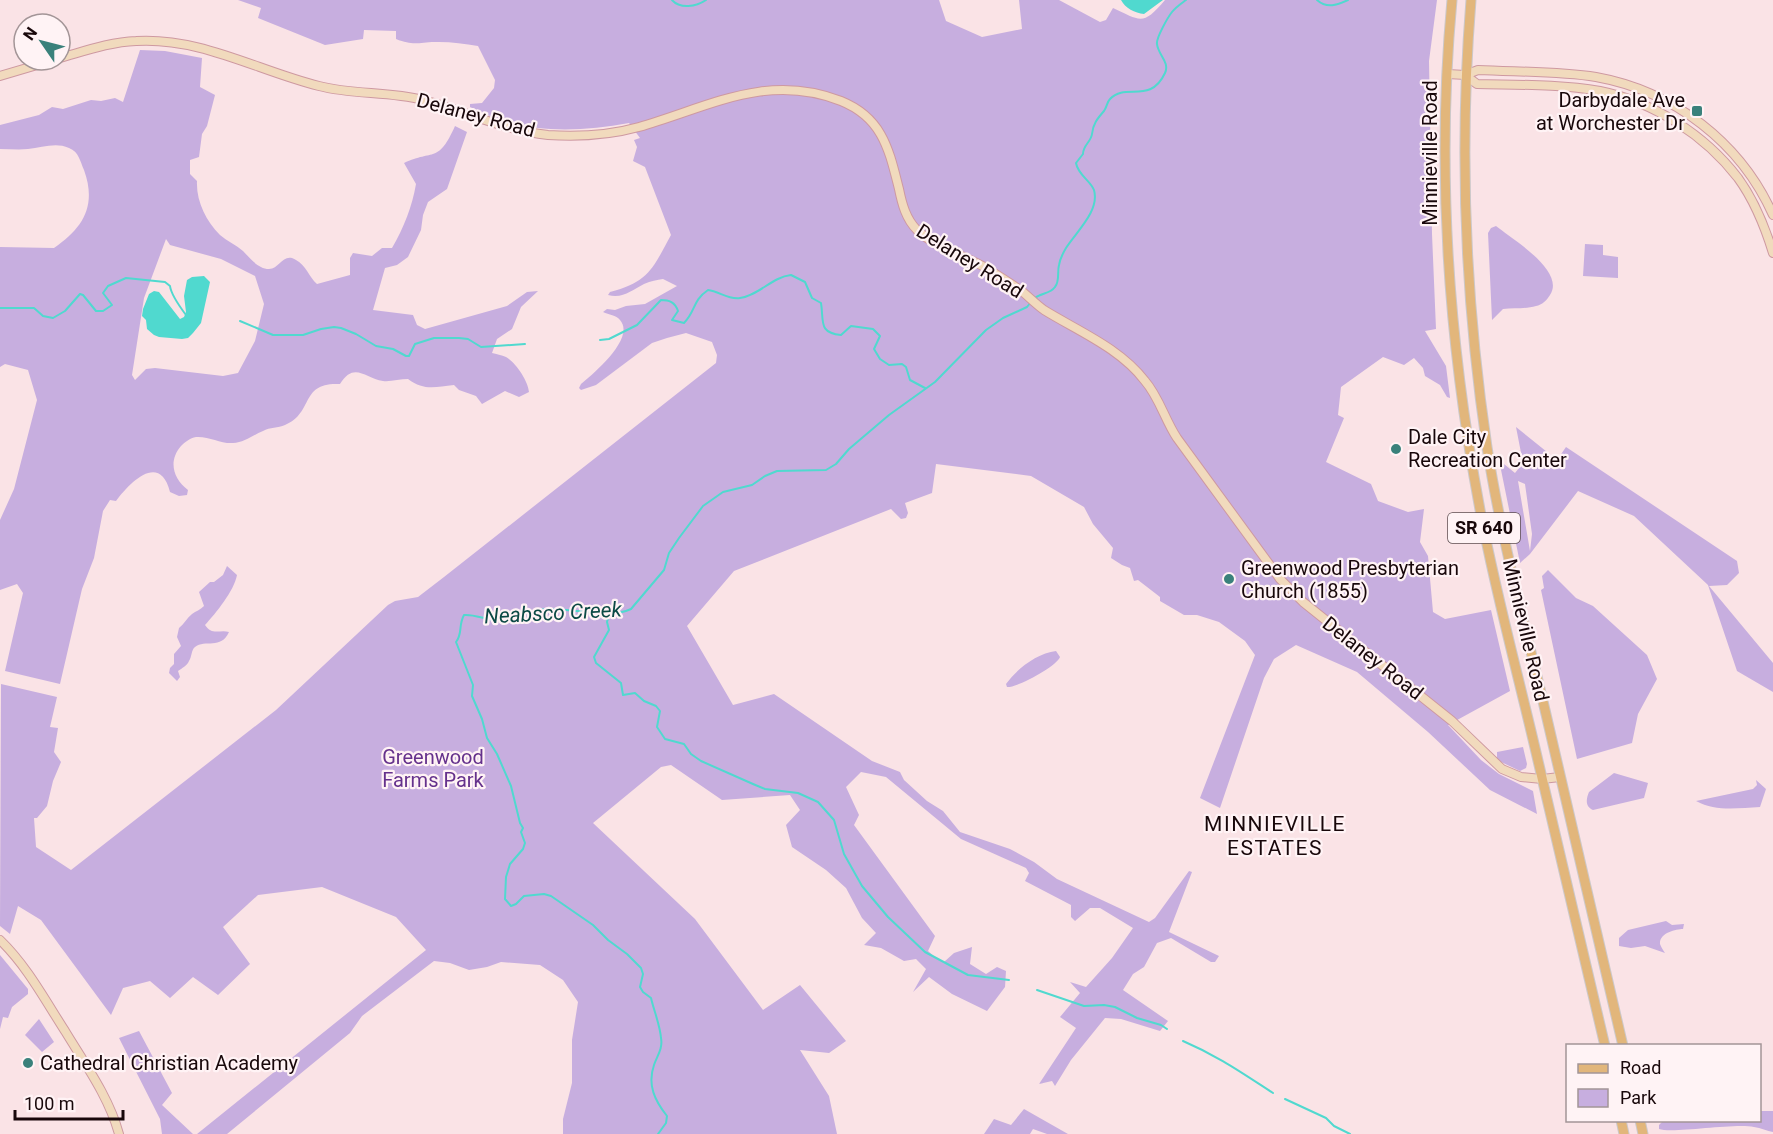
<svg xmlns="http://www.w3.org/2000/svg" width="1773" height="1134" font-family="Roboto,sans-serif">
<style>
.green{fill:#c7aedf;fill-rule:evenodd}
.water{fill:#50d9cf}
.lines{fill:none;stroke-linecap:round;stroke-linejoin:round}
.stream{stroke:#50d9cf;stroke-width:2}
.secondary-casing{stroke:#ce99a1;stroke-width:10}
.primary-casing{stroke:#ccc8c9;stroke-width:11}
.secondary{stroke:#f1dabd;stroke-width:8}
.primary{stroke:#e2b67b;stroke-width:9}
.poi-dot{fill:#3a817b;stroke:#fff3f5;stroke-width:2}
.labels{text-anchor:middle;stroke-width:4.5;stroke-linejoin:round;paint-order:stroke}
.shield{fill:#fff3f5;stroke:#5d4e50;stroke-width:1.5}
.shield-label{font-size:18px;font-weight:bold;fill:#18070a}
.poi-label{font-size:20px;fill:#18070a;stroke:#fff3f5;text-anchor:start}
.street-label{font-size:20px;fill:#18070a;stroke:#fff3f5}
.park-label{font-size:20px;fill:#65318c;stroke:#fff3f5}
.water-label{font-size:21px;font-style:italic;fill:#0b4945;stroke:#fff3f5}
.neighbourhood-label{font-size:21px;letter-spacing:1.5px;fill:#18070a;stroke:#fff3f5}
</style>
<rect width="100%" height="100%" fill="#fae3e6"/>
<path class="green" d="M238,0H939L946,21L982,37L1022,29L1019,0H1059L1100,22L1106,20L1113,8C1141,21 1143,26 1165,0H1437L1429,61L1432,234L1436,329L1425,331L1446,366L1450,398L1447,397L1440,385L1425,376L1423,368L1414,358L1404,365L1383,357L1341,387L1338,415L1344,418L1326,462L1371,484L1378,501L1408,512L1424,509L1420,542L1428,556L1433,612L1445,619L1491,610L1510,691L1448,725L1481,760L1499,774L1533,791L1537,814L1490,790L1428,732L1357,672L1296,645L1274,659L1264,678L1220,808L1200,798L1255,655L1245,641L1219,622L1197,615H1184L1160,601V597L1138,580L1134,581L1130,568L1122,565L1111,558L1113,548L1093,524L1084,507L1031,476L936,464L932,493L905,503L908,513L906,518L901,519L891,509L734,571L687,626L733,705L774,694L872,761L900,772L904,780L927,801L943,811L960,832L1010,849L1034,862L1057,879L1149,922L1155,918L1189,871L1192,872L1169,932L1219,956L1215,962H1211L1171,938L1157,943L1144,967L1133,974L1123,990L1168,1021L1160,1031L1121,1019L1105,1018L1071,1060L1055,1086L1052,1081L1039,1084L1076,1028L1060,1017L1080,993L1070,982L1086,987L1112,958L1133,928L1100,908H1090L1075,921L1071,917V905L1025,881L1029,873L1026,868L961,839L886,777L861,772L846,787L859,815L854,825L935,936L928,951L936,958L944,962L954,953L972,947L970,964L986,974L997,967L1006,971L1005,987L987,1011L952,994L929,977L913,992L926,969L916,959L904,961L881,948L864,945L876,933L862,918L846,888L826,870L792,847L786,825L800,810L790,795L722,800L671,765L661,767L593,823L695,919L763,1010L800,985L846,1041L829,1053L800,1050L829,1096L837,1134H563V1119L572,1083V1040L578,1002L563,980L540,965L501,962L487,967L469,970L450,963L434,961L362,1016L350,1033L227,1134H197L426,950L396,917L322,887L258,895L223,927L250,964L218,995L193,977L170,998L150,981L123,988L111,1015L41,920L18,906L10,934L0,926L1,684L57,697L50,727L58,728L54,752L61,762L53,781L47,806L37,818H34L36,847L71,870L276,710L388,605L395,601L418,597L444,577L716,363L717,355L712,342L686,333L667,338L652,343L596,385L581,390L579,388L581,384C593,374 636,338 620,320C616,315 609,315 603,312L607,309L615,310L626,306L645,304L677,286L663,279C657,280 651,281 644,284C632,290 623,299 608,295L610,292C649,282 653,268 671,235L645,167L633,161L637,147L634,140L640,138L629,123C573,133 522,134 470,107V104L482,103L494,88L495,80L478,46C465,44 452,42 439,42C420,41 416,47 396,39V31L364,30L363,39L325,45L258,18L261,8Z
M140,50L165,51L202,58L200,87L215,95L207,126L202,134L199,157L190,160V174L197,181C196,201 206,221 220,235C227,241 236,245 243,251C250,258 258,269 269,269C280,269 283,252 296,260C306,265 309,277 317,284L350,275V258L353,253L372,256L382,248H392C404,227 412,207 416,184L404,163C434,149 438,164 455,126L467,132L447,189L428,202L423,215L421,230L408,257L397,265L385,268L373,310L413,315L417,325L425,329L507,306L527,292L538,291L521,307L512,329L497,339L492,353C496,354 502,355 506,357C516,363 528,381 529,392L519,397L505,391L482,404L476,396L459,390L454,385C435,387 424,391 408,379C400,379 390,382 383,381C365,378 354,361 340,384C299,382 315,412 285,425C278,428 270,427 263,431C253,435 244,443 233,443C221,444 209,436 196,437C190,438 185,442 181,446C168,461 173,479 188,490L187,495L179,496L170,492C160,452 130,482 116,501L110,500L103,511L94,558L82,589L60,684L5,671L23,593L17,584L0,590V520L14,489L37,400L28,370L5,364L0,367V247L54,248C83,228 97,206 84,170C80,161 79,152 69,148C55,142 42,148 28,149C19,150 9,149 0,149V125L39,115L52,107L63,109L91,100L101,101L115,98L123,102ZM166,239L170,245L221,259L255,276L264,304L255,341L238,373L223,376L155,368L146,369L135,380L132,375L144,298Z
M1496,226C1512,239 1566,271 1550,295C1547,300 1542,305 1536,306C1526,309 1514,308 1503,309L1492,320L1488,233L1491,228Z
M1585,244L1603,245V255L1618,257V278L1583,276Z
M1516,427L1557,460L1566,447L1737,561L1739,573L1727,585L1709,586L1773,663V692L1737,671L1708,585L1634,516L1578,491L1530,554L1520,563L1499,460L1515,473L1523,463ZM1518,481L1525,484L1532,534L1530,551Z
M227,566L237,575C234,591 216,613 205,625C212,636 220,629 229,632C221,650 205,639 195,647C191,650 192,657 189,661C187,666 182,668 178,671L180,677L177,681L169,673L170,668L174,664V654L181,646L177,637L179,628C184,624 187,618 192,614C196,611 200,610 204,606L199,592L210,582H214L223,575Z
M1548,570L1576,598L1593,606L1647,655L1657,679L1638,714L1632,743L1577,759L1541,590L1544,588L1542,576Z
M1056,651L1060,657C1057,666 1017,688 1007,687L1006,684C1017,669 1037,653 1056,651Z
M1523,747L1527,764L1526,768L1520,771L1497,760V752Z
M1614,773L1648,783L1644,798L1593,810C1585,807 1586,799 1589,792Z
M1756,780L1766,789L1760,807C1738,808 1716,812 1696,801L1753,789L1757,785Z
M1666,921L1672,925L1684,924L1683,929C1676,929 1659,933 1660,944C1661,947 1663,950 1665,953L1645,946L1631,948L1619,946V938L1628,930Z
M0,955L28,989V994L12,1007L8,1018L3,1017L0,1029Z
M39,1019L54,1042L42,1052L25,1035Z
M139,1031L172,1093L162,1105L193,1134H162L160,1119L119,1038Z
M1024,1109L1068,1134H1047L1033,1129L1030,1134H984L994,1119L1011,1125Z
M1760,1111H1773V1132C1767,1131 1761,1128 1754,1127C1733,1123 1672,1134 1659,1129V1125L1663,1121L1760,1120Z"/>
<path class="water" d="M1121,0H1163L1144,14C1135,13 1125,8 1121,0Z
M204,276L210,282L201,323L193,333L188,338L182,339L159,337L154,335L147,329L146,320L142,316L143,309L149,294L154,291L159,292L180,319L184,317L186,312L184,296L187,280L192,277Z"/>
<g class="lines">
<path class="stream" d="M672,0C680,9 696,7 706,0
M1317,0C1327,9 1337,5 1348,0
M1035,298C1041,293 1050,294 1055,287C1060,281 1057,272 1059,265C1060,259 1063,253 1066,248C1076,232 1100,211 1094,190C1090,180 1078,175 1076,163L1083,154C1083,145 1091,142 1092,134C1093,124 1097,119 1104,111C1107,107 1107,102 1110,99C1126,82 1150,105 1165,73C1170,62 1158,55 1157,44C1156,38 1168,17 1172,12C1176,7 1182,3 1186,0
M0,308H34L43,316L53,318L65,311L80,294L83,295L96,311H103L112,305L103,293L108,286L126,278L165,282L170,286C171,294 180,307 186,315
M240,321L273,335H303L321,329L334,327L341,328L356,334L376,346L393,349L406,356H409L415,344L434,338H459L468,339L481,347L525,344
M600,340L609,339L637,325L661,300C669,300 675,302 678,311L672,320L684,323C696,311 692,301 708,290C719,291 728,300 740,298C758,296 772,277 791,275L805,282L812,298L821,303C824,321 818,333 841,335L851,326L873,329L880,336L874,349L880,359L889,365L902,364L906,367L910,380L925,388
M609,615L607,622L609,630L594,657L596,663L621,683L623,695L635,693L644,701L656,706L660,711L657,727L665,739L684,744L691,754L701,761L753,784L765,789L798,793L818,802L834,820L844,854L862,886L888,917L925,952L968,975L1009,980
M1037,990L1084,1006L1104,1005L1115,1007L1137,1018L1161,1025L1167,1029
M1183,1041C1218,1056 1242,1073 1273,1093
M1285,1099L1326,1118L1334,1126L1350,1134
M658,1134L666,1123L667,1116C655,1101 647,1085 654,1065C657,1056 663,1049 661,1038C660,1025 654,1011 651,998L643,992L640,987L643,974L641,968L627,954L608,940L593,925L551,896L544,894L524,896L516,904L511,906L505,899L506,877L510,864L523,849L525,843L521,832L523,828L520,823L511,786L497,754L487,738L482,719L472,696L473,685L456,642C463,633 458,626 464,615C475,614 486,620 497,620C515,619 532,608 552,609C575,609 610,619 631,609L664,570L669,553L679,538L703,506L723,492L752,485L765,476L777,471L826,470L836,464L849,449L889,415L935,382L986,330L1003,318L1027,307L1031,302"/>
<g class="secondary-casing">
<path id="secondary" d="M60,58C85,51 110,42 136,41C201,37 258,71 319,86C353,95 389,91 423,100C467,111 501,130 548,135C578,137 610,135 639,127C709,107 767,72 841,101C883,118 889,150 899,189C902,204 906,219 917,230C936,248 964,255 986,268C999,276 1012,284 1024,293C1031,299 1037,305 1044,310C1078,331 1120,348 1145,381C1159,397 1165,420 1177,438L1280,579L1303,602L1452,721L1502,769L1521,777L1542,779L1560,777
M1448,74L1465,75L1478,70C1517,72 1558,71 1596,77C1674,91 1741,143 1773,215
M1465,75L1477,84C1517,85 1560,84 1600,91C1654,102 1705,135 1738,178C1754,200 1765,227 1773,253
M0,76L54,60
M0,940C27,966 45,1000 65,1031C85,1064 109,1097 119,1134"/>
</g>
<g class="primary-casing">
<path id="primary" d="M1452,0C1436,171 1449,347 1481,515C1497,599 1520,682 1539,765C1561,858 1583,952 1605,1046
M1471,0C1459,149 1465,299 1487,447C1500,531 1522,614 1542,697C1569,813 1596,929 1623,1046
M1621,1120L1624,1134
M1640,1120L1643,1134"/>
</g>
<use href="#secondary" class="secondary"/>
<use href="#primary" class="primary"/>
</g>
<g class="poi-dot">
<rect x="1691" y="105" width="12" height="12" rx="3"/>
<circle cx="1396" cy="449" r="6"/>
<circle cx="1229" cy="579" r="6"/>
<circle cx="28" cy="1063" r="6"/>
</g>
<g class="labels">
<rect class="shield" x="1448" y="513" width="72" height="30" rx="4.5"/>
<g class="shield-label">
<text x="1484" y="534">SR 640</text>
</g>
<g class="poi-label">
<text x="1685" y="107" text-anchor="end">Darbydale Ave<tspan x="1685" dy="23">at Worchester Dr</tspan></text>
<text x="1408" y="444">Dale City<tspan x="1408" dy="23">Recreation Center</tspan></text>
<text x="1241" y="575">Greenwood Presbyterian<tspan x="1241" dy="23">Church (1855)</tspan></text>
<text x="40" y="1070">Cathedral Christian Academy</text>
</g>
<g class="street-label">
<text transform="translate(476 115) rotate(15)" y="7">Delaney Road</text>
<text transform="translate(1430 153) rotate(-90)" y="7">Minnieville Road</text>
<text transform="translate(970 261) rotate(32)" y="7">Delaney Road</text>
<text transform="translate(1526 630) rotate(77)" y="7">Minnieville Road</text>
<text transform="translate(1373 658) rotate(38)" y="7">Delaney Road</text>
</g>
<g class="park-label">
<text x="433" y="764">Greenwood<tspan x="433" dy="23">Farms Park</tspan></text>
</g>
<g class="water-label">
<text transform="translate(553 613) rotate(-3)" y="7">Neabsco Creek</text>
</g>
<g class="neighbourhood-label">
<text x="1275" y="831">MINNIEVILLE<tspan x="1275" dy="24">ESTATES</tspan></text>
</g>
</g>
<rect x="1566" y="1044" width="195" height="78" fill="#fff3f5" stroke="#a39597" stroke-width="1.5"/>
<rect x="1578" y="1064" width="30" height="9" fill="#e2b67b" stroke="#a39597" stroke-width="1.5"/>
<text x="1620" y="1074" font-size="18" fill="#18070a">Road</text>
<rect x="1578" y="1089" width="30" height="18" fill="#c7aedf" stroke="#a39597" stroke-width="1.5"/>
<text x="1620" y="1104" font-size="18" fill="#18070a">Park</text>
<g transform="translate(42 42) rotate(305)"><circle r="28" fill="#fff3f5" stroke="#a39597" stroke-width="1.5"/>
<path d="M0-4.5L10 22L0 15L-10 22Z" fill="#3a817b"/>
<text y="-9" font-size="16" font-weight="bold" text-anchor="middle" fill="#18070a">N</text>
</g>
<path d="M15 1110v9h108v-9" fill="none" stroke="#18070a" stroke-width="3"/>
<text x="24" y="1110" font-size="18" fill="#18070a" stroke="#fff3f5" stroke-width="4.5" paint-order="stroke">100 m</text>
</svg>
